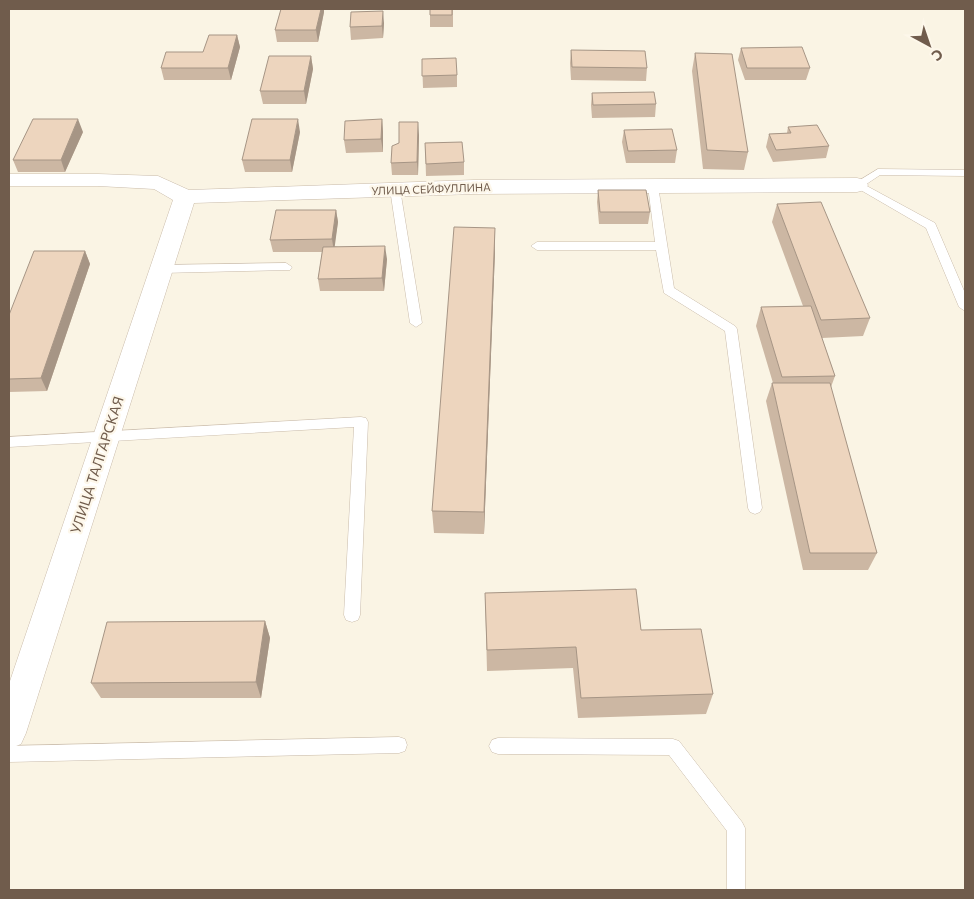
<svg xmlns="http://www.w3.org/2000/svg" width="974" height="899" font-family="Commissioner,sans-serif">
<style>
.lines{fill:none;stroke-linecap:round;stroke-linejoin:round}
.service-casing{stroke:#cabcab;stroke-width:1}
.minor-casing{stroke:#cabcab;stroke-width:1}
.service{fill:#fff;fill-rule:evenodd}
.minor{fill:#fff;fill-rule:evenodd}
.wall{fill:#ccb7a3}
.shaded-wall{fill:#a69585}
.building{fill:#edd5be;stroke:#a69585}
.labels{text-anchor:middle;stroke-width:4.5;stroke-linejoin:round;paint-order:stroke}
.far-street-label{font-size:11px;fill:#705c4c;stroke:#fdf7ea}
.street-label{font-size:14px;fill:#705c4c;stroke:#fdf7ea}
</style>
<rect width="100%" height="100%" fill="#faf4e4"/>
<g class="lines">
<g class="service-casing">
<path id="service" d="M878,169L965,170V176L880,175L865,185L935,223L965,293V311L959,307L926,228L852,185Z
M653,183L658,186L674,288L735,326L737,329L762,508L760,512L755,514L750,512L748,508L725,331L664,293L656,250H537L531,246L537,242H655L648,186Z
M395,186L400,189L422,323L416,327L410,323L390,189Z
M286,263L292,267L290,270L161,273L155,269L161,265Z
M361,417L366,418L368,422L360,615L358,620L352,622L346,620L344,615L354,427L9,447V437Z
M399,737L405,739L407,745L405,751L399,753L9,762V746Z
M498,738L673,739L679,741L742,822L745,828V890H727V831L669,755L498,754L492,752L489,746L492,740Z"/>
</g>
<g class="minor-casing">
<path id="minor" d="M9,174H98L158,176L189,190L474,180L857,178L865,180L868,185L865,190L857,192L474,194L194,203L26,733L21,744L9,749V684L173,200L154,189L98,186H9Z"/>
</g>
<use href="#service" class="service"/>
<use href="#minor" class="minor"/>
</g>
<path class="wall" d="M281,9H324V12L318,42H277L275,30Z
M453,9V27H430V15Z
M384,23L383,38L351,40L350,27Z
M237,35L240,47L231,80H164L161,68L203,52Z
M741,48L810,68L806,80H745L738,60Z
M571,50L647,68L646,81L571,80L570,63Z
M695,53L748,152L744,170L703,169L692,71Z
M311,56L313,69L306,104H263L260,91Z
M422,59L457,75V87L423,88Z
M592,93L656,104L655,117L592,118L591,105Z
M382,119L383,132V152L346,153L344,140Z
M788,127L829,146L826,158L773,162L766,147L769,134L787,133Z
M624,130L677,150L675,163H626L622,142Z
M83,132L65,172H18L13,160Z
M300,132L292,172H245L242,160Z
M419,135L418,175H392L391,163Z
M425,143L464,162V175L426,176Z
M598,190L650,212L648,224H599L597,202Z
M777,204L870,318L863,336L822,338L835,376L831,387L877,553L868,570H803L766,401L772,383H773L756,326L761,307L803,306L772,222Z
M336,210L338,222L334,246L387,259L384,291H320L318,279L322,252H273L270,240Z
M495,228V251L484,534L434,533L432,511Z
M85,251L90,264L47,391L9,392V315Z
M485,593L641,630L713,694L706,714L578,718L573,668L487,671Z
M265,621L270,638L261,698H101L91,683Z"/>
<path class="shaded-wall" d="M321,9H324V12L318,42L316,30Z
M383,11L384,23L383,38L382,26Z
M237,35L240,47L231,80L228,68Z
M311,56L313,69L306,104L304,91Z
M78,119L83,132L65,172L61,160Z
M298,119L300,132L292,172L290,160Z
M382,119L383,132V152L381,139Z
M418,122L419,135L418,175L417,162Z
M336,210L338,222L334,252L332,239Z
M495,228V251L484,534V512Z
M385,246L387,259L384,291L382,278Z
M85,251L90,264L47,391L41,378Z
M265,621L270,638L261,698L256,682Z"/>
<path class="building" d="M281,9H321L316,30H275Z
M430,9H452V15H430Z
M383,11L382,26L350,27L351,12Z
M209,35H237L228,68H161L166,52H203Z
M802,47L810,68H747L741,48Z
M571,50L645,51L647,68L572,67Z
M695,53L732,54L748,152L707,150Z
M269,56H311L304,91H260Z
M456,58L457,75L422,76V59Z
M654,92L656,104L593,105L592,93Z
M33,119H78L61,160H13Z
M252,119H298L290,160H242Z
M382,119L381,139L344,140L345,121Z
M399,122H418L417,162L391,163L392,146L399,143Z
M817,125L829,146L776,150L769,134L791,133L788,127Z
M672,129L677,150L628,151L624,130Z
M462,142L464,162L426,164L425,143Z
M598,190H646L650,212H600Z
M821,202L870,318L821,320L777,204Z
M276,210H336L332,239L270,240Z
M454,227L495,228L484,512L432,511Z
M385,246L382,278L318,279L323,247Z
M34,251H85L41,378L9,379V315Z
M811,306L835,376L782,377L761,307Z
M772,383H830L877,553H810Z
M636,589L641,630L701,629L713,694L581,698L576,647L487,650L485,593Z
M265,621L256,682L91,683L107,622Z"/>
<g class="labels">
<g class="far-street-label">
<text transform="translate(431 189) rotate(-2)" y="4">УЛИЦА СЕЙФУЛЛИНА</text>
</g>
<g class="street-label">
<text transform="translate(97 465) rotate(-72)" y="5">УЛИЦА ТАЛГАРСКАЯ</text>
</g>
</g>
<rect width="974" height="899" fill="none" stroke="#705c4c" stroke-width="20"/>
<g transform="translate(929 45) rotate(140)" stroke="#fdf7ea" stroke-width="4" paint-order="stroke">
<path d="M0-4L9 19L0 12L-9 19Z" fill="#705c4c"/>
<text y="-8" font-size="14" font-weight="bold" text-anchor="middle" fill="#705c4c">С</text>
</g>
</svg>
